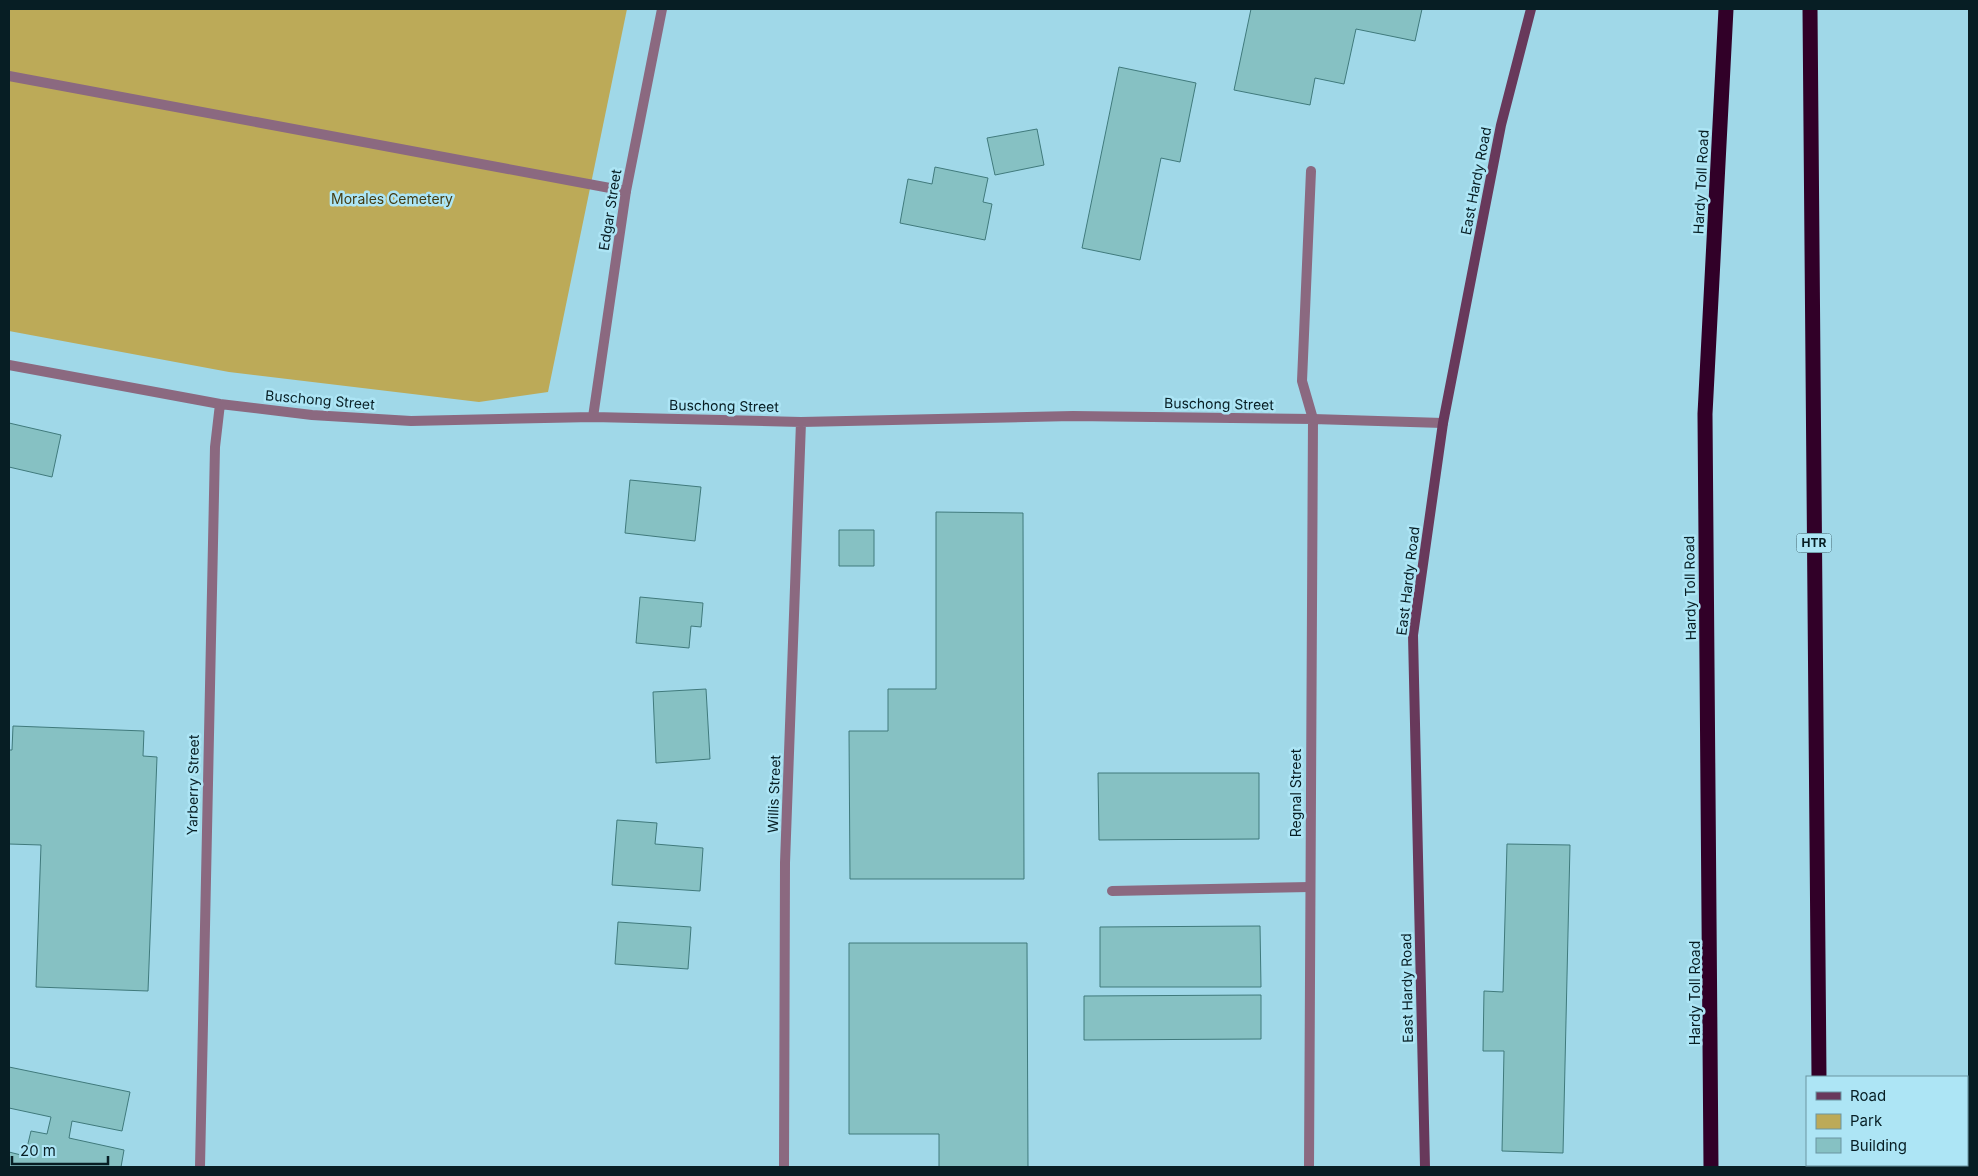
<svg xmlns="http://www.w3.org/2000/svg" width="1978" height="1176" font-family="Inter,sans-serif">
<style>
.green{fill:#bcaa58}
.building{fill:#86c1c3;stroke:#407a7c}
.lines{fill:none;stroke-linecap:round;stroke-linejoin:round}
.lane{stroke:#8b6980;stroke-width:10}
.street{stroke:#8b6980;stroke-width:10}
.secondary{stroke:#68395b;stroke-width:10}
.highway{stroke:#310028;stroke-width:15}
.labels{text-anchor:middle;stroke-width:5;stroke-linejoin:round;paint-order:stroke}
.shield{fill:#ade5f5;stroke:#395a63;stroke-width:1}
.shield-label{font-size:12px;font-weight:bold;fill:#071e24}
.street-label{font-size:14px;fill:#071e24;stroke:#ade5f5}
.park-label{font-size:14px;fill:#443c12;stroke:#ade5f5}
</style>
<rect width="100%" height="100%" fill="#a0d8e8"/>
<path class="green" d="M9,9H627L548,392L479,402L229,372L9,331Z"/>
<path class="building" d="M1251,9H1422L1415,41L1356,29L1344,84L1315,78L1310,105L1234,90Z
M1119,67L1196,83L1180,162L1161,158L1140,260L1082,248Z
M1037,129L1044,165L995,175L987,138Z
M935,167L988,178L983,202L992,204L985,240L900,223L908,179L932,184Z
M9,423L61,435L52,477L9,467Z
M630,480L701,487L695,541L625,533Z
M936,512L1023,513L1024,879H850L849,731H888V689H936Z
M839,530H874V566H839Z
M640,597L703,603L701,627L691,626L689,648L636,643Z
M706,689L710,759L656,763L653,692Z
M13,726L144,731L143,756L157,757L148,991L36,987L41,845L9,844V750H12Z
M1098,773H1259V839L1099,840Z
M617,820L657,823L655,844L703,848L700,891L612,885Z
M1507,844L1570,845L1563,1153L1502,1151L1504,1051H1483L1484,991L1503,992Z
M618,922L691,927L688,969L615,964Z
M1260,926L1261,987H1100V927Z
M849,943H1027L1028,1167H939V1134H849Z
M1261,995V1039L1084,1040V996Z
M9,1067L130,1092L122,1131L72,1121L69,1138L124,1150L121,1167H9V1152L25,1156L31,1131L47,1134L51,1117L9,1108Z"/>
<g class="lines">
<path class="lane" d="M9,76L626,191
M1311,171L1302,381L1313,419
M1112,891L1310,887"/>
<path class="street" d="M9,365L220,404L312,415L411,421L593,417L801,422L1073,416L1313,419L1443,423
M593,417L626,191L662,9
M200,1167L215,447L220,404
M784,1167L785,863L801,422
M1309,1167L1313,419"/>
<path class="secondary" d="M1425,1167L1413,635L1443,423L1501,125L1531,9"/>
<path class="highway" d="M1810,9L1819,1077
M1819,1165V1167
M1711,1167L1705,414L1726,9"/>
</g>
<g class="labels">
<rect class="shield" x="1796.5" y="533.5" width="35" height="19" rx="4"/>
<g class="shield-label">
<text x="1814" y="547">HTR</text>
</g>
<g class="street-label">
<text transform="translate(1476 181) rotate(-79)" y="5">East Hardy Road</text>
<text transform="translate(1701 182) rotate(-87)" y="5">Hardy Toll Road</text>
<text transform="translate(610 210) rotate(-81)" y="5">Edgar Street</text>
<text transform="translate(320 400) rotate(5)" y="5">Buschong Street</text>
<text transform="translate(1219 404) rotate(1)" y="5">Buschong Street</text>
<text transform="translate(724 406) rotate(1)" y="5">Buschong Street</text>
<text transform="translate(1408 581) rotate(-83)" y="5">East Hardy Road</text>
<text transform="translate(1690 588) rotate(-91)" y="5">Hardy Toll Road</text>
<text transform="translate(193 785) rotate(-89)" y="5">Yarberry Street</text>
<text transform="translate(1296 793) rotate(-90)" y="5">Regnal Street</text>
<text transform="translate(774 794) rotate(-88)" y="5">Willis Street</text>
<text transform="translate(1407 988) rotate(-91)" y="5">East Hardy Road</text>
<text transform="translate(1695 993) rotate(-90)" y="5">Hardy Toll Road</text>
</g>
<g class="park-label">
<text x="392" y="204">Morales Cemetery</text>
</g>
</g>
<rect width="1978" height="1176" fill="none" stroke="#071e24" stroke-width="20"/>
<rect x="1806" y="1076" width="162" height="90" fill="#ade5f5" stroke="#6b95a1"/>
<rect x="1816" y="1092" width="25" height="8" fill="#68395b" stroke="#6b95a1"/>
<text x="1850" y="1101" font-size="15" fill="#071e24">Road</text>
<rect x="1816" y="1114" width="25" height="15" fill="#bcaa58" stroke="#6b95a1"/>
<text x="1850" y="1126" font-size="15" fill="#071e24">Park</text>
<rect x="1816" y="1138" width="25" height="15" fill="#86c1c3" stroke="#6b95a1"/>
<text x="1850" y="1151" font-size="15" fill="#071e24">Building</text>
<path d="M12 1156v8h96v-8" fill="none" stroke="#071e24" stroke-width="2.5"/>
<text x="20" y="1156" font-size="15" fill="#071e24" stroke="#ade5f5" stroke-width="4" paint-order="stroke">20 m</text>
</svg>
